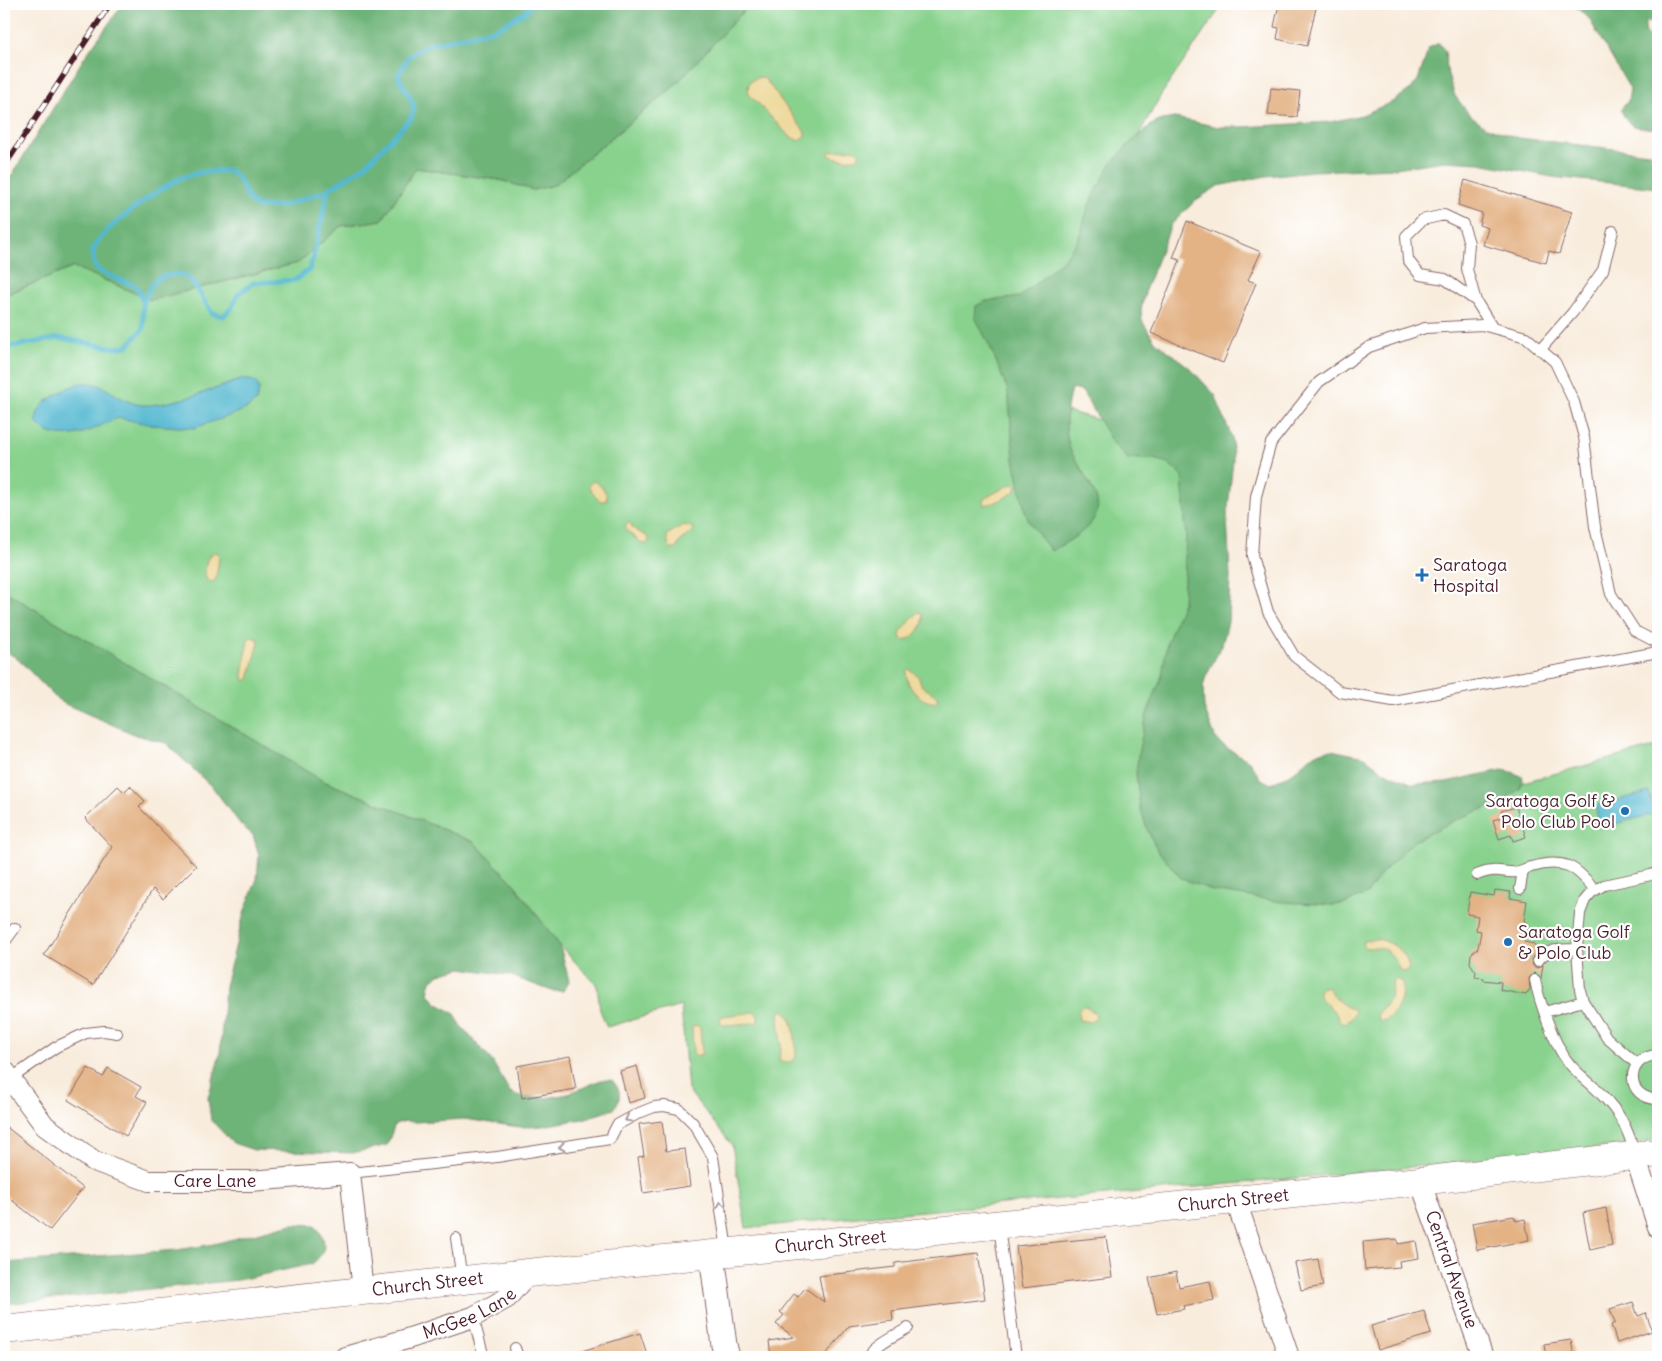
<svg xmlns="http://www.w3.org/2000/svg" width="1662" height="1361" font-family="Delius,sans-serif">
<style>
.green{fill:#89d28e;stroke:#6a785c}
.forest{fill:#6eb479;stroke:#5c6a52}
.sand{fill:#eeda9e;stroke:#9c7c64}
.water{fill:#52b8d0;stroke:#4e6c7e}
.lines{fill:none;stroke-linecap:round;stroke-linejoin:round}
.stream{stroke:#52b8d0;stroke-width:5}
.building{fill:#e3b285}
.service-casing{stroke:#876769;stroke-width:12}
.minor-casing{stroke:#876769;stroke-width:22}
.tertiary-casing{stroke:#876769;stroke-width:27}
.secondary-casing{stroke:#876769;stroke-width:29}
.service{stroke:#fff;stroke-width:10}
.minor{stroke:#fff;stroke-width:20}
.tertiary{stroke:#fff;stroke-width:25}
.secondary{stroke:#fff;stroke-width:28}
.rail-casing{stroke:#4a1f2b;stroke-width:5.5}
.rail{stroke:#fff;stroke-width:4;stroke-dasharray:11;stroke-linecap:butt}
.oneway{stroke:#ae9aa0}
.poi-dot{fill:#1f6fb2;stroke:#fff;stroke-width:2}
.labels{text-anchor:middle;stroke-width:4.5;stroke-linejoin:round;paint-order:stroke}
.poi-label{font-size:18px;fill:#4a1f2b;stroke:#fff;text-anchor:start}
.street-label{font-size:18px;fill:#4a1f2b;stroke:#fff}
</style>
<rect width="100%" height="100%" fill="#fff"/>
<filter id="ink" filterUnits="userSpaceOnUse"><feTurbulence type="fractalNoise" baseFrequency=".02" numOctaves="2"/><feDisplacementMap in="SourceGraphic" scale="10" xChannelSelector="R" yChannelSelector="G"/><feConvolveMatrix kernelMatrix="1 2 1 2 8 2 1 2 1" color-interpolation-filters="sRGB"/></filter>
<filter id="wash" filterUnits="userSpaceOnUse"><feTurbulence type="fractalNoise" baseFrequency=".0096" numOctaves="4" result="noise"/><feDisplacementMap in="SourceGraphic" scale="20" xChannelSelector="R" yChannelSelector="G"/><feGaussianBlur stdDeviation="1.12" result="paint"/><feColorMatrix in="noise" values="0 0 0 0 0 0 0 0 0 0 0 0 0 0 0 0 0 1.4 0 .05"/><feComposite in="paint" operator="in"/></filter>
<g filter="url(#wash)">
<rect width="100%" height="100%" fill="#f8ecdc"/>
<path class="green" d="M750,4H1223L1161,95L1112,182L1063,410L1192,446L1194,775L1389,818L1658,746V1140C1579,1151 1500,1158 1420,1166C1195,1189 970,1205 746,1228L732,1145L688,1090L681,1006L607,1027L600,1010L597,985L560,946L514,884L474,842L323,781L4,591L5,295L74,267L151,300L298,263L341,226L382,220L416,168L500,180L533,190L554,185L673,87Z"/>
<path class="forest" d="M123,4H750L673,87L554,185L533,190L500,180L416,168L382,220L341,226L298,263L151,300L74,267L5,295L4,298V188L84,58Z
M1572,4H1658V24L1645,21V33L1658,50V129C1639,127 1628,130 1621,109L1628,101L1630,89L1588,17Z
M1439,43L1445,52L1448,76L1455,96L1469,114L1486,127L1519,138L1658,154V188L1552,177L1480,163L1445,161L1396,168L1313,171L1266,176L1218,186L1196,200L1171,225L1146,288L1141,310L1142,321L1154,340L1190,368L1215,395L1232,438L1233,460L1227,517L1230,577L1228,622L1222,645L1206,676L1203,687L1204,708L1215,737L1222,745L1249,761L1261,779L1271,784L1294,772L1310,757L1320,752L1331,750L1365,757L1383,771L1413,784L1446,782L1502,770L1512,772L1523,777L1520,789L1501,802L1458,819L1414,841L1381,874L1368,893L1345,904L1333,905L1282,902L1213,891L1181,878L1157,850L1147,829L1140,807L1136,773L1139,749L1147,714L1162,676L1167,643L1183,602L1186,535L1182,476L1174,468L1164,462L1153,459H1128L1112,442L1082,391L1071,389C1066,407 1064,427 1069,446C1071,454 1078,462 1082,470C1086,479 1093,488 1096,497C1106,523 1069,541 1051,551L1029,522L1025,511L1014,459L1008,391L991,349L975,317L976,306L986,301L1020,297L1064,259L1078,240L1089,205L1110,165L1133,140L1151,125L1162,120L1175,118L1219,127H1242L1330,122L1362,115L1392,102L1411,89L1418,80L1429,48Z
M4,591L323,781L474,842L514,884L560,946L569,981L563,991H552L509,975L461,968L439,974L431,981L428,992L435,1002L455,1014L461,1026L492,1061L510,1092L520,1096L546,1098L568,1094L601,1080H612C621,1091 622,1096 614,1109L583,1119L542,1126L519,1127L464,1119L416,1122L405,1121L395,1124L387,1145L353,1153L254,1150L233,1143L211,1120L208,1098L220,1054L225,986L245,910L257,879L259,855L253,835L241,825L214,789L166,743L136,735L65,704L56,698L18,659L4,650Z
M292,1224L315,1225C327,1240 328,1251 312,1264L238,1280L4,1304V1263L177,1250L214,1244Z"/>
<path class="sand" d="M760,77L765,79L805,132V135L799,141L789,136L749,94C747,83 749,80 760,77Z
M855,149L860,154C858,157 858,159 854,159C848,160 832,158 829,155V152L831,151Z
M593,481C600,484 607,491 607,499L604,501H600L589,488V485Z
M1011,484L1017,485L1016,490C1006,498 997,503 984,505L983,501L985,498Z
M627,523H630L634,529L648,537L649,541L646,544L641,543L625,529Z
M683,525L692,527L693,532L681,540L676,549H669L667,535Z
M214,552H217L219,557L216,579L214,581L211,582L206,579C204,570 205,557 214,552Z
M918,612L922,613C927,626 914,638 903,641L900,636L901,632Z
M251,637L258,639L259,643L249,679L244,681L243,676L248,639Z
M909,669L918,676L922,686L938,697L937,702C922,705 903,685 907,670Z
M1376,939C1392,941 1407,952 1409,969L1405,972L1400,971C1393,953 1387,946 1366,948L1362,944L1364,941Z
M1396,979L1402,982C1405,996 1396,1020 1380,1021L1377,1017L1378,1014L1390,999L1393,981Z
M1323,987H1327C1334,997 1341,1006 1353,1009L1355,1011C1353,1018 1349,1023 1341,1023L1335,1012L1319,997V991Z
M1083,1006H1086L1096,1014V1017L1091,1022L1079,1020L1078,1011Z
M782,1010C795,1014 795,1041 796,1053V1057L792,1062H783L779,1059L781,1048L779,1014Z
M754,1012L758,1015V1022L756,1023L723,1025L720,1022L721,1017L724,1016Z
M696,1025L700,1027L702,1054L697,1056L695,1055L693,1052L692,1029V1027Z"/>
<path class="water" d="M243,379L254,381L258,385L259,390L256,401L248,408L232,415L194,428L153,425L119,418C110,420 103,425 94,429C75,437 50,440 37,423C35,412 42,404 51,398C62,392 73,383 86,383C106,381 123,408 150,405C182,402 213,389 243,379Z
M1649,792L1654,814L1600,828L1596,809L1598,805Z"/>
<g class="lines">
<path class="stream" d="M144,301C155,276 156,276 183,274L192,281L212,313L223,316L231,309L238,294L253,283L295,280L309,270L313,259L327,196L326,191
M4,345L14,346L59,338L115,348L127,346L143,329V301L137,287C130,283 103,274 98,270C93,265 92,254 94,248C103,228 164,184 184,177C198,172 216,170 230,171L239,179L249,200L258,207L282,206L326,191L365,166L412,117L414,105L398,76L408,57L427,45L496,29L525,12L532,4"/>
</g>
<g id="blocks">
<path class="building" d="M1279,4H1317L1307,46L1277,39L1279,28L1274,27Z
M1271,88L1300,91L1297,117L1268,115Z
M1465,180L1572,212L1559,254L1549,251L1546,263L1483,245L1488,228L1479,225L1482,213L1458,205Z
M1187,221L1261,252L1248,280L1256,283L1223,363L1151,333L1180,260L1173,258Z
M118,786L124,792L130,786L145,801L139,807L196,866L163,899L153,889L93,985L44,955L112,847L85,818Z
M1516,807L1526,837L1513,841L1511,835L1499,839L1493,820L1503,817L1501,811Z
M1495,890L1511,892L1510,898L1527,901L1524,921L1527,922L1524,942L1534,944L1537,950L1531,960L1533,966L1537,968L1543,965L1541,978L1537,974L1534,973L1529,978L1530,989L1526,995L1500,990L1501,982L1483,980L1484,978L1475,977L1476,972L1470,963L1471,954L1478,948L1481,931L1476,930L1478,916L1467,914L1470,892L1494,896Z
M570,1056L576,1089L522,1098L517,1066Z
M637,1066L645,1098L628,1103L620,1071Z
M88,1068L103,1077L108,1068L141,1087L136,1096L147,1102L126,1136L68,1100Z
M662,1121L666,1151L685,1149L690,1186L643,1193L638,1157L644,1156L639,1124Z
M4,1125L83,1188L50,1230L4,1194Z
M1606,1208L1612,1245L1590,1250L1583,1213Z
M1514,1216L1516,1221L1525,1219L1529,1240L1477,1250L1472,1223Z
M1106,1237L1112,1277L1022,1288L1016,1246Z
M1397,1239L1398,1244L1416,1241L1419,1258L1399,1261L1400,1267L1365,1270L1363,1242Z
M978,1253L985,1299L892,1311L893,1320L849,1326L824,1357H771L769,1341L794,1337L776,1324L784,1315L780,1312L794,1294L798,1297L805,1288L824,1302L819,1276L895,1267V1263Z
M1318,1259L1323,1286L1301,1290L1295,1263Z
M1176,1272L1179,1287L1210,1281L1214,1300L1183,1306L1184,1309L1157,1314L1149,1278Z
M1633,1302L1638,1316L1646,1313L1652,1331L1617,1343L1611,1325L1615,1323L1610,1309Z
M1424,1311L1431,1334L1378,1350L1371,1326Z
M640,1333L648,1357H573L572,1354Z
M1571,1340L1574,1357H1546L1544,1344Z"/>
</g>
</g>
<g filter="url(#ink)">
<use href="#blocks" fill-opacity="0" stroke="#876769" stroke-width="1"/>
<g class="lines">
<g class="service-casing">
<path id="service" d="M1476,301L1445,279L1420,275L1408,260L1406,236L1422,220L1444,215L1463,224L1469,243L1467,269L1476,301L1492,327
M1540,350L1573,312L1603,270L1613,231
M1658,643L1635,631L1611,594L1595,527L1584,437L1574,402L1555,362L1526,337L1482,325L1425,328L1369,347L1319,382L1271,443L1256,496L1252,556L1268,612L1294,656L1340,692L1393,701L1658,652
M1477,875C1482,873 1487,871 1492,871C1500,870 1508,873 1516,872C1521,871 1526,868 1531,867C1563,858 1575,865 1595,890
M1520,889L1523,870
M4,943L15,928
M1538,961C1546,948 1563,949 1577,949
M1535,980C1539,1001 1553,1040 1565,1058C1574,1072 1589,1081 1600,1093C1620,1113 1628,1128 1635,1155
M1545,1012L1583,1001
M1658,1055C1624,1056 1625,1100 1658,1099
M1637,1064L1607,1038L1583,1001L1580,990L1577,949L1580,913L1585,900L1592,892L1604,885L1651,875L1658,872
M9,1080L56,1047L86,1033L104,1031L117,1033
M350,1173L497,1157L610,1139L617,1125L639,1113L654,1107L664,1106L679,1109L693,1123L713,1157L727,1250
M999,1226L1016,1357
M456,1238L462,1280
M473,1317L483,1354
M515,1348L518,1357
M868,1357C876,1344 894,1336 908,1328"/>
</g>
<g class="minor-casing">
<g id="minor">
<path id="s1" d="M4,1070L45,1126L94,1161L149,1181H250L350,1173L363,1291"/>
<path d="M1635,1156L1658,1227"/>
<path id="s2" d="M1420,1181L1483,1357"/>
<path d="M1236,1201L1289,1357"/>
<path id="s3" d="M345,1357L407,1339L473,1317L507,1298L528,1273"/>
</g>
</g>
<g class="tertiary-casing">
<path id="tertiary" d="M712,1255L724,1345L727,1357"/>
</g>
<g class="secondary-casing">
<g id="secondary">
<path id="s4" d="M4,1330L528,1273L1420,1181L1658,1153"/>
</g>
</g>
<use href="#service" class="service"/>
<use href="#minor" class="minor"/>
<use href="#tertiary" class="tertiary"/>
<use href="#secondary" class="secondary"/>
<g class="rail-casing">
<path id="rail" d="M4,167L110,4"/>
</g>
<use href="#rail" class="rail"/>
</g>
<defs><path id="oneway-chevron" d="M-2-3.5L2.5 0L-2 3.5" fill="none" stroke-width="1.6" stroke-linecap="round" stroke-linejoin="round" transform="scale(1.25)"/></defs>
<g class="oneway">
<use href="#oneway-chevron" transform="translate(628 1119) rotate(151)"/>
<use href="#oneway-chevron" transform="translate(562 1147) rotate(171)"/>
<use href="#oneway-chevron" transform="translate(721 1205) rotate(-98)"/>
</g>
</g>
<g class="poi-dot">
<path d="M1419.5 567.5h5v5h5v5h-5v5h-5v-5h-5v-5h5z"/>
<circle cx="1625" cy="811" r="5"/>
<circle cx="1508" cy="942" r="5"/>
</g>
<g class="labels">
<g class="poi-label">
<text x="1433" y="571">Saratoga<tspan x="1433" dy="21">Hospital</tspan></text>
<text x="1615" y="807" text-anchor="end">Saratoga Golf &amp;<tspan x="1615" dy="21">Polo Club Pool</tspan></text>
<text x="1518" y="938">Saratoga Golf<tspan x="1518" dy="21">&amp; Polo Club</tspan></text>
</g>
<g class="street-label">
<text dy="6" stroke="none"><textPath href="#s1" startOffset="254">Care Lane</textPath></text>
<text dy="6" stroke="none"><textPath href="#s4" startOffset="1236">Church Street</textPath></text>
<text dy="6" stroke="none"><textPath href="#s4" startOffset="831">Church Street</textPath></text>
<text dy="6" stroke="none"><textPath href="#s2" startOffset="94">Central Avenue</textPath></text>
<text dy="6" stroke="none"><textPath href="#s4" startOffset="426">Church Street</textPath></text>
<text dy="6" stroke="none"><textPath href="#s3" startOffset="132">McGee Lane</textPath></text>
</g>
</g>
<rect width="1662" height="1361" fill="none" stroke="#fff" stroke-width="20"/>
</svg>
